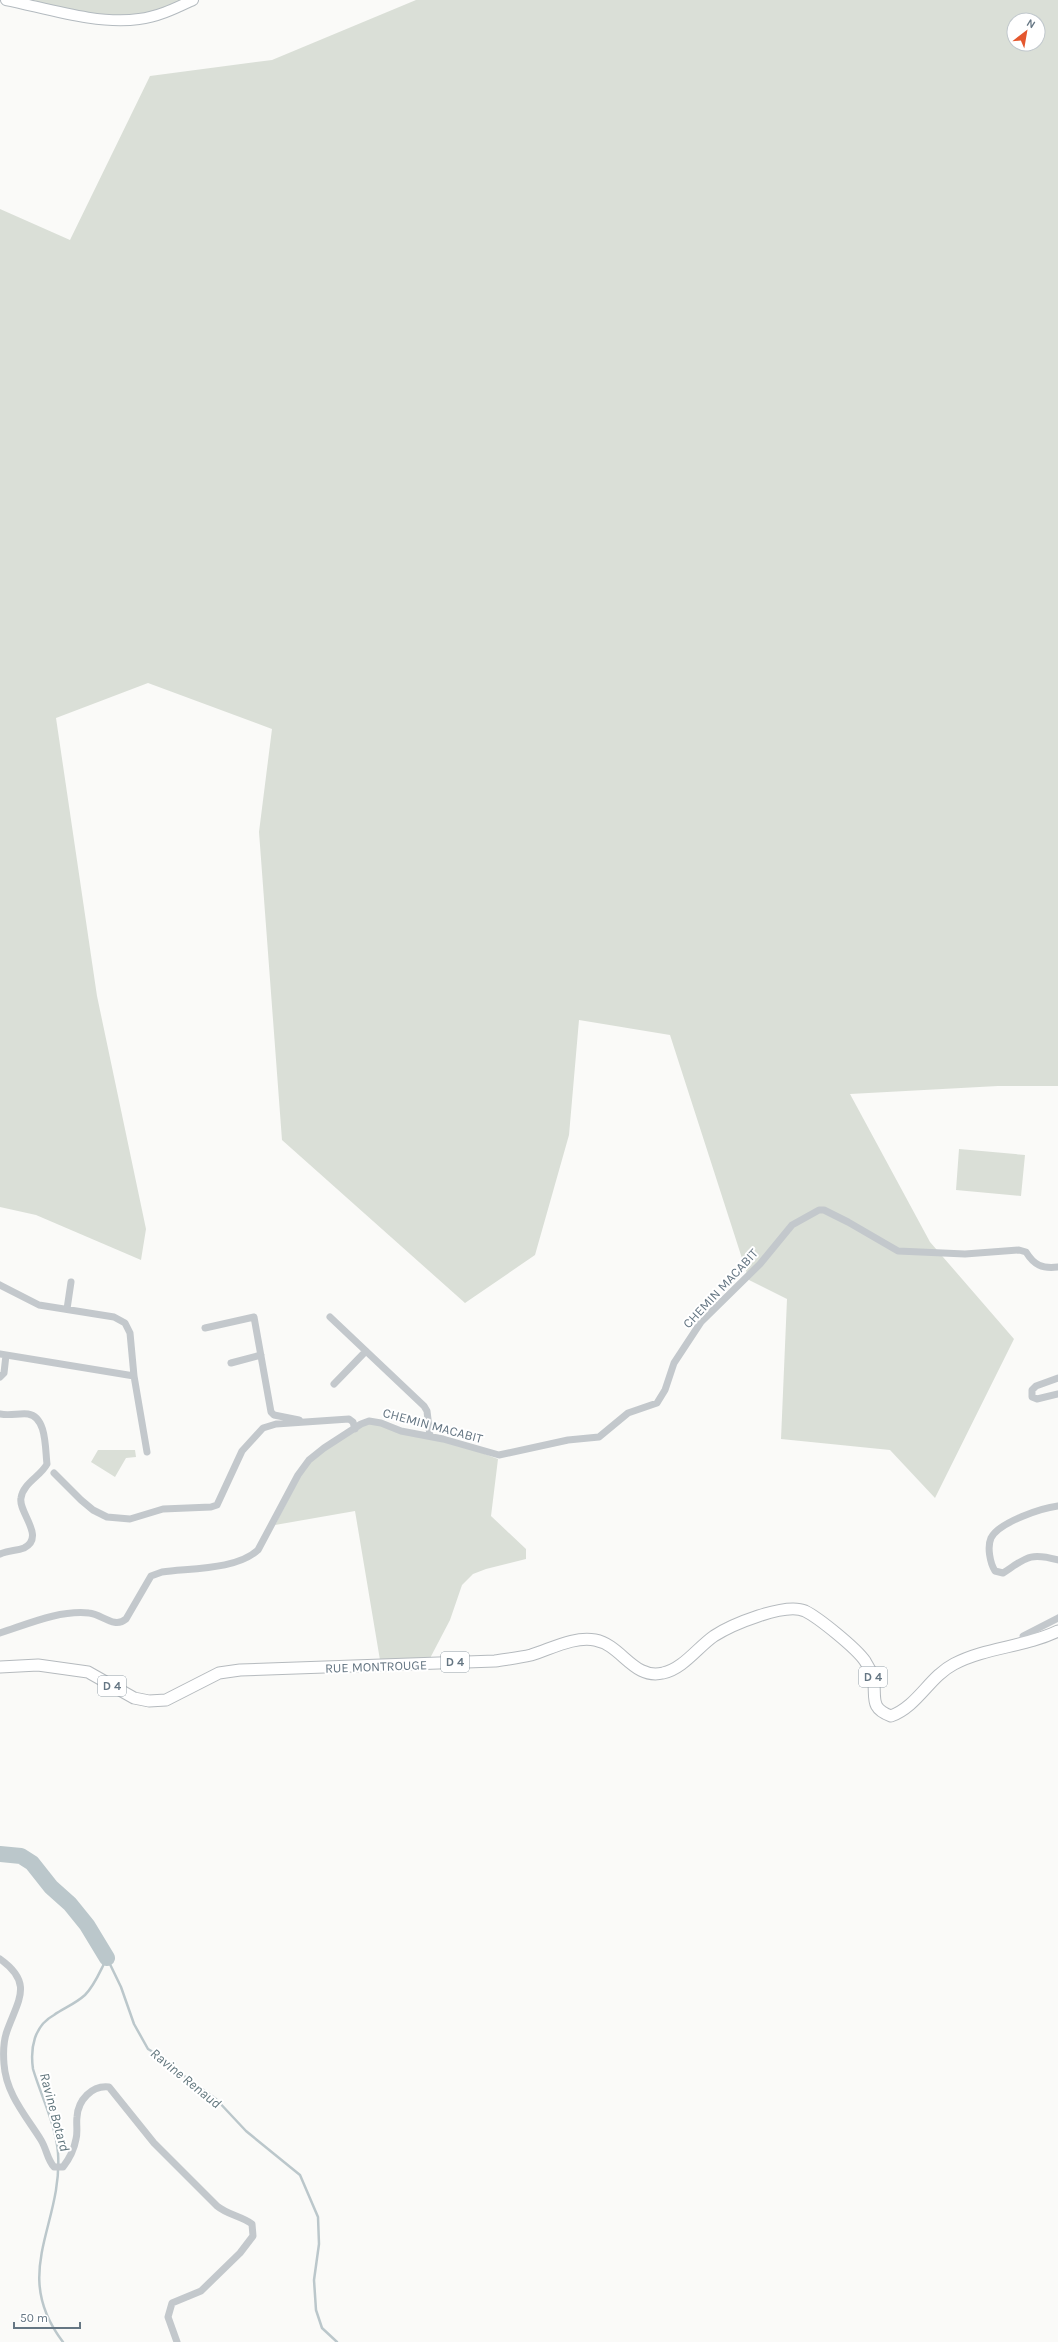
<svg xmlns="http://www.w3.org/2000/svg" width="1058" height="2342" font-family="Karla,sans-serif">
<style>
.green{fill:#dadfd7;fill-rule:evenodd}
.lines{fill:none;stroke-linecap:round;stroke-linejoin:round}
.stream{stroke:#bbc7cb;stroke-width:2.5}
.river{stroke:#bbc7cb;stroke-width:16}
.secondary-casing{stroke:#b3babf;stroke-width:12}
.primary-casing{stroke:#b5babe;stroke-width:13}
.street{stroke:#c3c8cc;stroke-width:7}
.secondary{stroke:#fff;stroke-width:10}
.primary{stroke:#fff;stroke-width:11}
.labels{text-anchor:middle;stroke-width:4;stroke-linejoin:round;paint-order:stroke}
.shield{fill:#fff;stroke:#939fa8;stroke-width:1}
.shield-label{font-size:12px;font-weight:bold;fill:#657683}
.street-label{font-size:13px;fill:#657683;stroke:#fff}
.water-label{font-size:14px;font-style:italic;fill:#60757c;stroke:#fff}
</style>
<rect width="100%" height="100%" fill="#fafaf8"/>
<path class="green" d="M6,0H193L170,11L103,19Z
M416,0H1058V1086H998L850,1094L930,1242L1014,1339L935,1498L890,1450L781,1439L787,1299L749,1280L670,1035L579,1020L569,1135L535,1255L465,1303L282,1140L259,832L272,729L148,683L56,718L97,996L146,1229L141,1260L36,1215L0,1207V209L70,240L150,76L272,60ZM1014,20H1038V44H1014Z
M959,1149L1025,1155L1021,1196L956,1190Z
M369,1421L469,1448L498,1459L491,1516L526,1549V1559L486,1569L473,1574L462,1585L450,1620L427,1664L381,1666L355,1511L275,1525L309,1460Z
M98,1450H135L136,1457L126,1458L115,1477L91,1462Z"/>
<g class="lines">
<path class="stream" d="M107,1958L121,1987L134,2024L148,2049L163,2058L180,2073L216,2099L246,2131L300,2175L318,2217L319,2244L314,2280L316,2310L322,2328L337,2342
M63,2342C10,2273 63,2225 58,2153C56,2125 41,2096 33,2069C30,2048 34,2026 54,2015C64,2008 75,2004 85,1995C95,1985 100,1971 107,1958"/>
<path class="river" d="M0,1854L21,1856L32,1863L51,1887L70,1904L87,1925L107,1958"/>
<g class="secondary-casing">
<path id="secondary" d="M6,0C46,8 97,25 139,19C158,17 176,8 193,0"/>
</g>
<g class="primary-casing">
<path id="primary" d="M0,1667L38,1665L88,1672L134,1698L149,1701L166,1700L219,1673L240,1670L495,1661C507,1659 519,1658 531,1655C551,1649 574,1636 595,1640C622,1645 633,1680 663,1673C683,1669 698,1647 714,1636C731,1625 785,1602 805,1611C819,1618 856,1648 865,1661C867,1665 872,1672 873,1677C877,1696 868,1708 891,1716C918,1706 929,1677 954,1664C986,1647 1026,1647 1058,1631"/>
</g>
<path class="street" d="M0,1285L39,1305L114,1317L125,1323L130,1333L134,1376L147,1452
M67,1309L71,1282
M330,1317L424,1406L427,1411L430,1436
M205,1328L254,1317L271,1412L274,1415L299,1420
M0,1354L134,1376
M231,1363L261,1355
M0,1377L4,1373L6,1355
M1058,1378L1036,1386L1032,1390V1397L1037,1399L1058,1394
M334,1384L366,1351
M0,1414C10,1416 19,1413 28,1414C47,1417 45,1449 47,1464C41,1476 23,1483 21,1498C18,1512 46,1537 24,1548C16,1551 8,1550 0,1554
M54,1473L81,1500L93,1510L107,1517L130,1519L163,1509L211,1507L217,1505L242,1451L263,1428L276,1424L349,1419L353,1422L355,1429
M1058,1506C1042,1508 999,1522 991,1538C987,1547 990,1563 995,1571L1003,1573C1026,1558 1029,1552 1058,1560
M0,1633C28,1624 59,1610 89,1613C102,1614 114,1629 126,1619L151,1576L162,1572C191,1568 236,1570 258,1550L298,1475L309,1460L324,1448L361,1424L369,1421L381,1423L401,1431L443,1439L499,1455L568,1440L599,1437L628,1413L657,1403L665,1390L674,1363L701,1322L760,1264L792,1225L819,1210H824L848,1222L898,1251L965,1254L1019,1250L1026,1252C1034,1265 1042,1269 1058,1267
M1024,1642L1023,1636L1058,1618
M0,1959C34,1983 18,2000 7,2031C3,2042 3,2052 4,2064C6,2094 26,2116 41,2140C47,2150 47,2159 54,2167H63C70,2158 74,2150 76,2139C78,2132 76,2124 77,2117C78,2100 92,2085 109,2087L154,2143L217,2206C228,2215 241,2216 252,2224L253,2236L240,2253L201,2291L172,2303L168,2317L177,2342"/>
<use href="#secondary" class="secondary"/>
<use href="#primary" class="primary"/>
</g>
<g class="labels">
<g class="shield">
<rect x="441" y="1652" width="28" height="20" rx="3"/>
<rect x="859" y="1667" width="28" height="20" rx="3"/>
<rect x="98" y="1676" width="28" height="20" rx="3"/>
</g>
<g class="shield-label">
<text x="455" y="1666">D 4</text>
<text x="873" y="1681">D 4</text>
<text x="112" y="1690">D 4</text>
</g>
<g class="street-label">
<text transform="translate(720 1288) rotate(-47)" y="5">CHEMIN MACABIT</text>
<text transform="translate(433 1425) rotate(15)" y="5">CHEMIN MACABIT</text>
<text transform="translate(376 1666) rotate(-2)" y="5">RUE MONTROUGE</text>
</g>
<g class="water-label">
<text transform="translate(186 2078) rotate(39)" y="5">Ravine Renaud</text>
<text transform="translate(55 2112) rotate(75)" y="5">Ravine Botard</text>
</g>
</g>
<g transform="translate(1026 32) rotate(31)"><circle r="19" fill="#ffffff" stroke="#c1c8cd"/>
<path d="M0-3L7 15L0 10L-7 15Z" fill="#e4572e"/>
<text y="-6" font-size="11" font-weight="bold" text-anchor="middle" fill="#657683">N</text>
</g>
<path d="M14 2322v6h66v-6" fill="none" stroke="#657683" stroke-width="2"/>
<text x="20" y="2322" font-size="12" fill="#657683" stroke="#ffffff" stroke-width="3" paint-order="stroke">50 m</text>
</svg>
